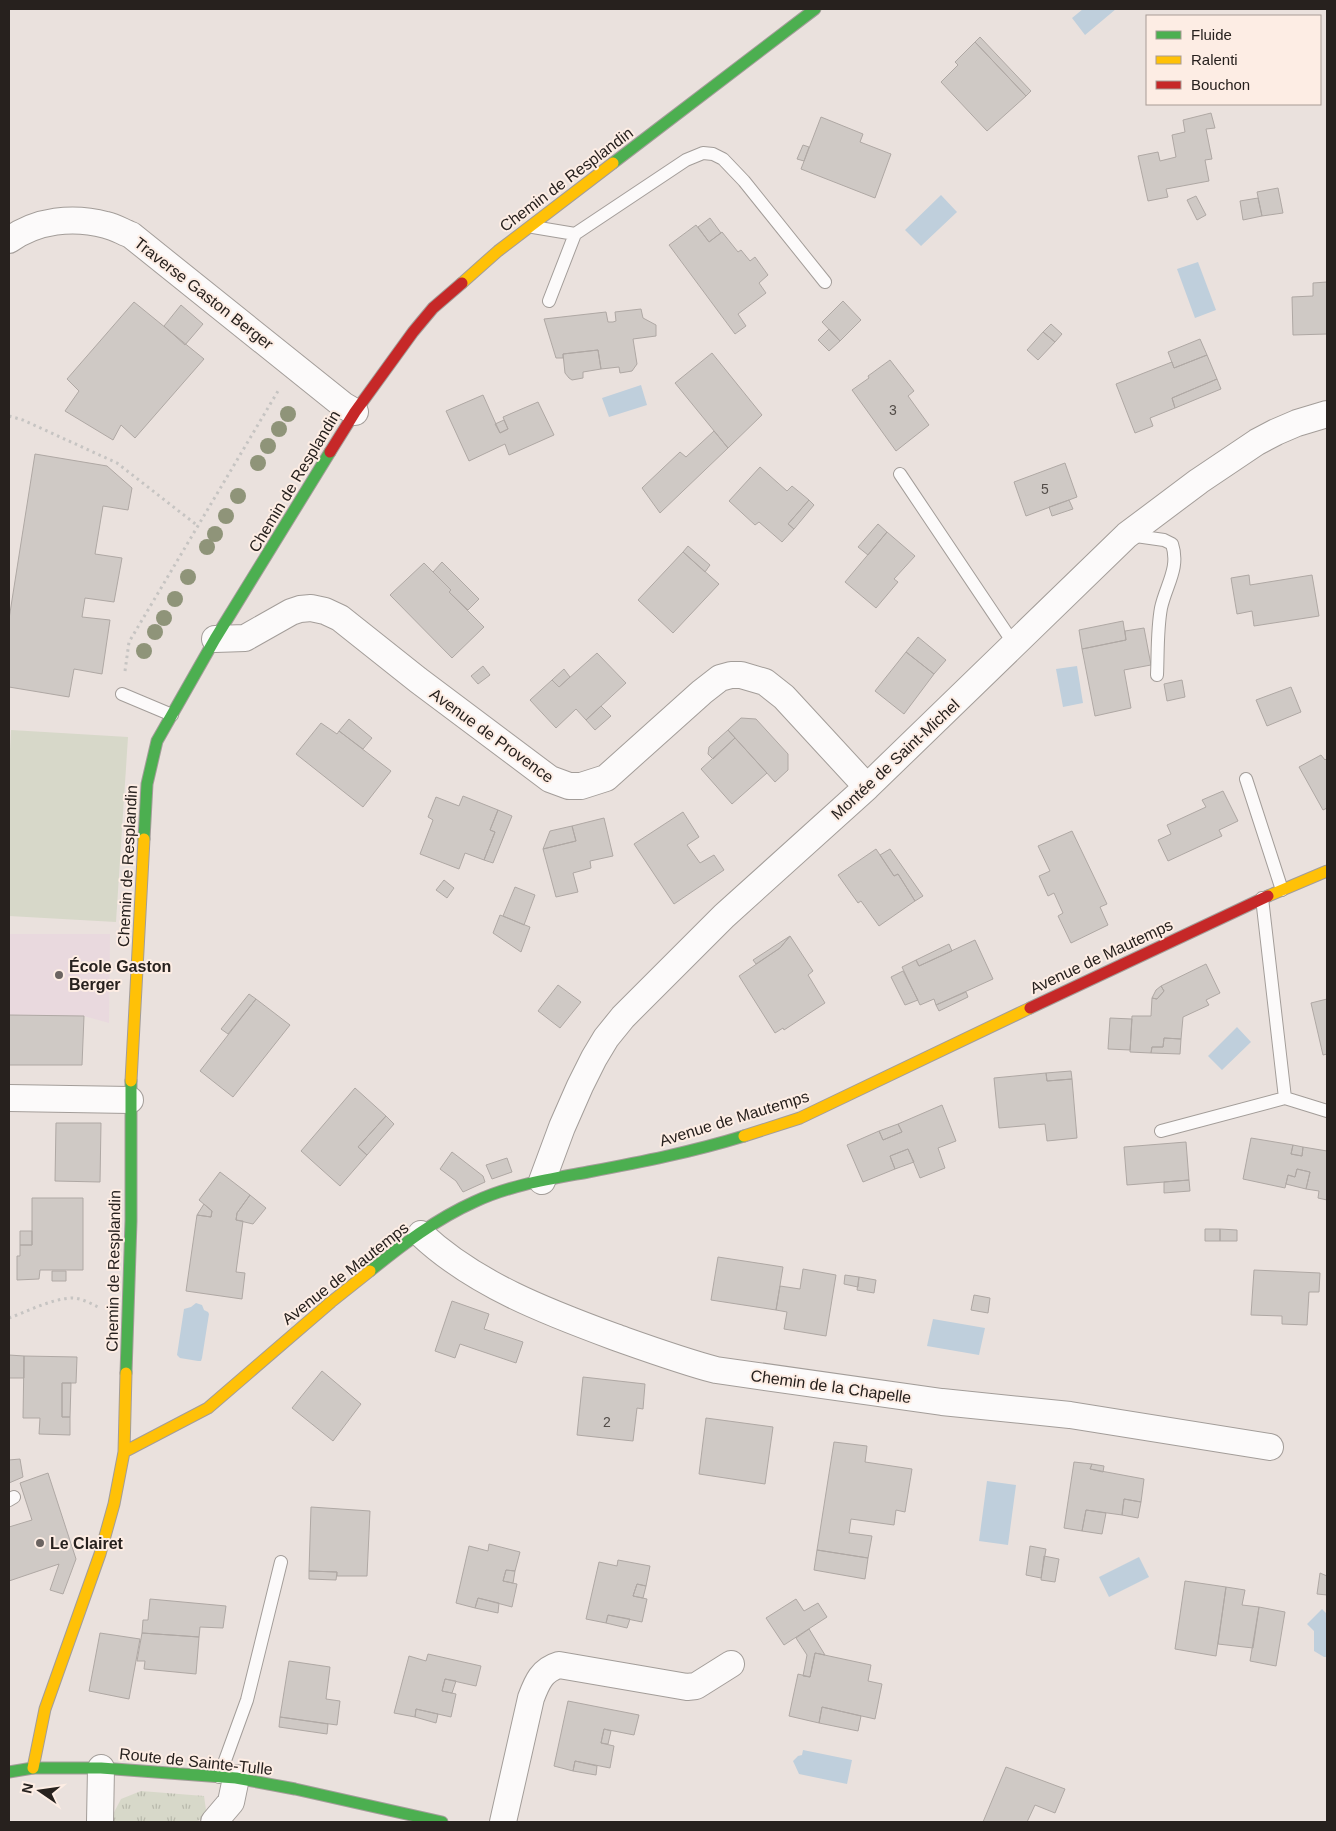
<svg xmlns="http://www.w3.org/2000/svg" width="1336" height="1831" font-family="Arial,sans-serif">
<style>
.education{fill:#e9d9de}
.grass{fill:url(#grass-tufts)}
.pitch{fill:#d7d8c9}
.water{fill:#bfcfdc}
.building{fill:#cfc9c5;stroke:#afa8a4}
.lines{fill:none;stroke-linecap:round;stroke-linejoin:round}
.lane-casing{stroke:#a39d99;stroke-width:14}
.street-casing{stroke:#a39d99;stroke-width:28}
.fast-casing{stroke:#a39d99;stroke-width:13}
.slow-casing{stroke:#a39d99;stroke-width:13}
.jam-casing{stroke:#a39d99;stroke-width:13}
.path{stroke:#c6c4c2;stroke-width:3;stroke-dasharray:2.5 4;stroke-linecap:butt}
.lane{stroke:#fcfafa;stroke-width:12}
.street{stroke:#fcfafa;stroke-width:26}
.fast{stroke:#4caf50;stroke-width:11}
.slow{stroke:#ffc107;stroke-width:11}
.jam{stroke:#c62828;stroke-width:11}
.tree{fill:#8f9479}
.poi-dot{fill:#6b6461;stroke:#fdede4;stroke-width:2}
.labels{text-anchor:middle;stroke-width:4;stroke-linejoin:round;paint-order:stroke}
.number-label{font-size:14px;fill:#524c48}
.street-label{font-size:16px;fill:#27211e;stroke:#fdede4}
.poi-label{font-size:16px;font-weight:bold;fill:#27211e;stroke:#fdede4;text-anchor:start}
</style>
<defs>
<pattern id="grass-tufts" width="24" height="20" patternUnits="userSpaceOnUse" patternTransform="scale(1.25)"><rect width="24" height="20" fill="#d7d8c9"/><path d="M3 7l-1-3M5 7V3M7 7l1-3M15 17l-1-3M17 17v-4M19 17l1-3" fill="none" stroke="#b9b9ac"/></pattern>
</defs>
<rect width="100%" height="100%" fill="#eae1dd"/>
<path class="education" d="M9,934H110L109,1023L84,1016L82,1065H9Z"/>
<path class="grass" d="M141,1791L204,1796L207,1817L194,1822H111V1818L121,1799Z"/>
<path class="pitch" d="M11,730L128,737L116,922L9,916V771Z"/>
<path class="water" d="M1083,9H1116L1085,35L1072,18Z
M941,195L957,212L921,246L905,230Z
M1198,262L1216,310L1195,318L1177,269Z
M641,385L647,405L609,417L602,398Z
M1077,666L1083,703L1063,707L1056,669Z
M1237,1027L1251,1042L1222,1070L1208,1056Z
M196,1303L202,1305L204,1310L208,1312L209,1314L202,1358L201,1361H198L180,1358L177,1355L184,1309L191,1307Z
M933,1319L985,1328L979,1355L927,1346Z
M987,1481L1016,1485L1008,1545L979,1541Z
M1139,1557L1149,1577L1109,1597L1099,1577Z
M1322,1609L1327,1614V1657H1324L1314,1651V1631L1307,1624Z
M803,1750L852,1760L847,1784L799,1774L793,1761L798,1756L802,1755Z"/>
<path class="building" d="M980,37L1031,91L1026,96L975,42Z
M975,42L1026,96L987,131L941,82L958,65L955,62Z
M1211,113L1215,128L1206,129L1212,159L1205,160L1209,181L1166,189L1168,197L1148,201L1138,156L1158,152L1160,161L1176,157L1172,135L1185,132L1183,120Z
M821,117L863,134L860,142L891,154L875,198L801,169Z
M803,145L809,147L804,161L797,159Z
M1278,188L1283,213L1262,216L1257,192Z
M1196,196L1206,215L1197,220L1187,200Z
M1258,198L1262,216L1243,220L1240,201Z
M710,218L721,233L709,242L698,227Z
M696,225L709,242L722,232L738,252L741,250L750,261L755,257L768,275L759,283L766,293L738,314L746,326L735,334L669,245Z
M1327,282V334L1293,335L1292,297L1313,296V283Z
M843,301L861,320L840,341L822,322Z
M134,302L204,359L135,438L121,425L113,440L65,411L79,391L67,379Z
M181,305L203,324L185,345L164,326Z
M641,309L643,318L656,325V336L633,339L637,364L632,371L620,373L619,367L601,369L598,350L563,354V358H556L544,319L606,312L608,322H613L616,321L615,312Z
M1051,324L1062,334L1055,342L1043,332Z
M829,329L840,341L829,351L818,340Z
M1043,332L1055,342L1038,360L1027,350Z
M1200,339L1207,355L1174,368L1168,352Z
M598,350L601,369L583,372V378L572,380L569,378L565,373L563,354Z
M712,353L762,415L728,448L675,383Z
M1207,355L1217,379L1172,398L1175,408L1150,418L1153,426L1135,433L1116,384L1172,362L1174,368Z
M890,360L914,391L908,396L929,425L896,451L852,390L869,378L868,376Z
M1217,379L1221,389L1175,408L1172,398Z
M483,395L500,433L508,429L503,417L538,402L554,435L509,455L505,444L469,461L446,411Z
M504,420L508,429L500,433L495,424Z
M714,431L728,448L660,513L642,488L680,452L686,457Z
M35,454L107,466L132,488L128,510L103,506L95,554L122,558L114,602L85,598L82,617L110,620L102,674L74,669L69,697L9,687V619Z
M1065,463L1077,497L1026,516L1014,482Z
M760,467L787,491L792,486L809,500L788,524L794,529L782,542L759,522L755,525L729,501Z
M809,500L814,505L794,529L788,524Z
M1069,500L1073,509L1052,516L1049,507Z
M878,524L887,532L868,555L858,547Z
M887,532L915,556L894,579L898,582L876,608L845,582Z
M688,546L710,565L705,572L683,552Z
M683,552L719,584L673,633L638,600Z
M442,562L479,599L468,610L449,592L451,590L433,572Z
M424,563L451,590L449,592L484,627L452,658L390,595Z
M1249,575L1250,585L1312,575L1319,616L1254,626L1252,611L1237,614L1231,578Z
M1123,621L1126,640L1082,649L1079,630Z
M1144,628L1151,665L1124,670L1131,708L1095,716L1082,649L1126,640L1125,631Z
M918,637L946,660L934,674L906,652Z
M906,652L934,674L904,714L875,691Z
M597,653L626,683L586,720L576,709L556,728L530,700L552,680L559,687Z
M483,666L490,675L478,684L471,676Z
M564,669L570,677L559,687L552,680Z
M1182,680L1185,697L1167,701L1164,684Z
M1291,687L1301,712L1267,726L1256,700Z
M601,706L611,716L595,730L586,720Z
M741,718L756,719L788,754V770L775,782L728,730Z
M349,719L372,738L363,749L339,731Z
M321,723L337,734L339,731L391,771L363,807L296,754Z
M728,730L735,738L713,759L708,754L709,747Z
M735,738L767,773L732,804L701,769Z
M1321,755L1325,760L1327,758V808L1323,810L1299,767Z
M1223,791L1238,821L1219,830L1222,836L1168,861L1158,840L1171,834L1167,825L1206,807L1202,800Z
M463,796L498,810L490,830L495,832L484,860L465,853L459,869L420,854L433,820L428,817L436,797L459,806Z
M498,810L512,816L493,863L484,860L495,832L490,830Z
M683,812L699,837L687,845L700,863L714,855L724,870L674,904L634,844Z
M604,818L613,856L590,861L591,868L573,873L578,892L556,897L543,849L576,841L572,826Z
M572,826L576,841L543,849L550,831Z
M1072,831L1107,904L1100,907L1108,925L1071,943L1058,916L1063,913L1054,893L1048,896L1039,876L1050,871L1038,846Z
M876,849L894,876L898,874L915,901L879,926L861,901L858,903L838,875Z
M890,849L923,896L915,901L898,874L894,876L880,855Z
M444,880L454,888L447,898L436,890Z
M515,887L535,895L524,925L503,916Z
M500,915L530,927L521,952L493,933Z
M790,936L780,948L756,964L753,960Z
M790,936L813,971L808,975L825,1003L784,1030L783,1028L775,1033L739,976L780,948Z
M975,940L993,979L936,1005L934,999L920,1005L902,967L916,960L919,966Z
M949,944L952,951L919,966L916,960Z
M1206,964L1220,993L1206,1000L1209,1005L1183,1017L1181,1039L1164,1038L1163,1047H1152L1151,1053L1130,1052L1132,1016H1151L1152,998L1157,999L1164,991L1161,986Z
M903,971L918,1000L905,1005L891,977Z
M558,985L581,1002L560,1028L538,1011Z
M1161,986L1164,991L1157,999L1152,998L1156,990Z
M966,992L968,997L939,1011L936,1005Z
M249,994L256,999L228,1034L221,1029Z
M256,999L290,1025L233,1097L200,1071Z
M1327,999V1054L1323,1055L1311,1003Z
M9,1015L84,1016L82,1065H9Z
M1110,1018L1132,1019L1130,1050L1108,1049Z
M1164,1038L1181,1039L1180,1054L1151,1053L1152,1047H1163Z
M1071,1071L1072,1079L1047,1081L1046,1073Z
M1046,1073L1047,1081L1072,1079L1077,1138L1047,1141L1045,1124L999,1128L994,1078Z
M355,1088L386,1116L358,1147L367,1155L340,1186L301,1151Z
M942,1105L956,1141L938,1148L945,1168L920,1178L908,1149L890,1156L895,1169L863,1182L847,1145L879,1131L883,1140L902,1132L898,1124Z
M386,1116L394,1124L367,1155L358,1147Z
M56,1123H101L100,1182L55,1181Z
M898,1124L902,1132L883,1140L879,1131Z
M1251,1138L1293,1145L1291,1154L1302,1156L1303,1147L1327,1151V1149V1200L1318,1198L1319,1191L1306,1189L1310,1172L1297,1169L1295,1177L1288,1175L1285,1188L1243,1179Z
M1186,1142L1189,1180L1127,1185L1124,1147Z
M1293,1145L1303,1147L1302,1156L1291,1154Z
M908,1149L914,1162L895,1169L890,1156Z
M452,1152L483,1176L485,1182L463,1192L456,1181L440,1169Z
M507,1158L512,1172L492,1179L486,1165Z
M1297,1169L1310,1172L1306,1189L1286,1184L1288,1175L1295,1177Z
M220,1172L250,1195L237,1213L236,1220L243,1221L236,1272L245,1273L242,1299L186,1291L197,1215L211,1217L212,1211L199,1200Z
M1189,1180L1190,1191L1164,1193V1182Z
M250,1195L266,1208L253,1224L236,1220L237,1213Z
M32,1198H83V1270H40L39,1279L17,1280V1256H20V1245H32Z
M204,1204L212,1211L211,1217L197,1215Z
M1205,1229H1220V1241H1205Z
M1220,1229L1237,1230V1241H1220Z
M20,1231H32V1245H20Z
M718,1257L783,1267L776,1310L711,1300Z
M803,1269L836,1275L826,1336L784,1329L787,1312L776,1310L780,1286L800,1289Z
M1254,1270L1320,1273L1319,1292H1309L1307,1325L1282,1324V1316L1251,1315Z
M52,1271H66V1281H52Z
M845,1275L859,1277L858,1287L844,1284Z
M859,1277L876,1280L874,1293L857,1290Z
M974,1295L990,1298L988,1313L971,1310Z
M452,1301L489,1314L484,1329L523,1342L516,1363L460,1344L455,1358L435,1351Z
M9,1355L24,1356V1378H9Z
M24,1356L77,1357L76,1383H62V1417H70V1435L39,1434L40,1418H23Z
M322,1371L361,1404L333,1441L292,1408Z
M583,1377L645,1384L643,1409L637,1408L633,1441L577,1435Z
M62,1383H71L70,1417H62Z
M706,1418L773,1427L765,1484L699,1474Z
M834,1442L867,1446L865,1462L912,1469L905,1512L896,1510L894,1525L851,1519L849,1533L872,1536L868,1558L817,1550Z
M20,1459L23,1477L9,1483V1460Z
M1074,1462L1092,1464L1090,1469L1144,1479L1141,1502L1124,1499L1122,1515L1086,1510L1082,1531L1064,1528Z
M1092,1464L1104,1466L1103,1472L1090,1469Z
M48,1473L76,1559L63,1594L50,1590L59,1564L9,1581V1527L32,1520L20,1483Z
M1124,1499L1141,1502L1138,1518L1122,1515Z
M311,1507L370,1511L367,1576H337V1572L309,1571Z
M1086,1510L1106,1513L1102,1534L1082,1531Z
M489,1544L520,1552L515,1571L506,1570L503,1581L517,1584L512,1607L478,1598L475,1608L456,1603L469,1546L488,1551Z
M1030,1546L1046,1549L1041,1578L1026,1575Z
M817,1550L868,1558L865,1579L814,1570Z
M1044,1556L1059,1559L1055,1582L1041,1580Z
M618,1560L650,1566L646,1586L637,1584L633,1596L647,1599L642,1622L608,1615L606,1623L586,1619L599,1562L617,1566Z
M506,1570L515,1571L513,1583L503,1581Z
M309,1571L337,1572L336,1580L309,1579Z
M1320,1573L1327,1576V1595L1317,1594Z
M1185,1581L1226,1587L1216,1656L1175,1649Z
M637,1584L646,1586L643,1598L633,1596Z
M1226,1587L1245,1590L1242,1605L1259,1607L1253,1648L1218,1644Z
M478,1598L499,1603L498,1613L475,1608Z
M150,1599L226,1606L223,1628L200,1627L199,1637L142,1633L143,1620H148Z
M796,1599L804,1611L818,1603L827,1617L784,1645L766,1618Z
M1259,1607L1285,1612L1276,1666L1250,1661Z
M608,1615L630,1619L627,1628L606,1623Z
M809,1629L825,1655L815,1653L810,1677L803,1676L807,1655L796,1638Z
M100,1633L140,1639L129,1699L89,1691Z
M142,1633L199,1637L196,1674L144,1669L145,1661H137Z
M815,1653L871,1665L868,1681L882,1684L875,1719L822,1707L819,1723L789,1716L798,1674L810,1677Z
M428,1654L481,1666L476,1686L445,1679L442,1691L456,1694L451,1717L416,1709L415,1717L394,1713L409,1656L426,1661Z
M289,1661L330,1667L326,1699L340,1701L337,1725L280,1717Z
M445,1679L456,1681L452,1693L442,1691Z
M568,1701L639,1715L634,1735L604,1729L601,1743L614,1746L610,1768L575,1761L573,1771L554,1766Z
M822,1707L861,1716L858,1731L819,1723Z
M416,1709L438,1714L436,1723L415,1717Z
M280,1717L328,1724L327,1734L279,1727Z
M604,1729L611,1731L608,1744L601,1743Z
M575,1761L597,1766L596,1775L573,1771Z
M1006,1767L1065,1789L1055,1813L1035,1805L1027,1822H983Z"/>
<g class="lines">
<g class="lane-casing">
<path id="lane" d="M533,227L575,234L686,160L703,153L713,154L723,159L744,181L825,282
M549,301L575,234
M900,474L1014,644
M1129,535L1164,540L1172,544C1180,568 1166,585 1161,608C1157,630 1158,653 1157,675
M122,694L172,715
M1246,779L1282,890
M1262,898L1285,1098L1327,1111
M1161,1131L1285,1098
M9,1500L14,1497
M219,1777L247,1700L281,1562"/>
</g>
<g class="street-casing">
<path id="street" d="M9,240C37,220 73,216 106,225C115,227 123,232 131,235L343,405L355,412
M215,639L245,638L291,612L300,609L311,608L325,611L340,618L418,680L550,779L569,786H581L606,778L702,692L720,678L731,675H741L765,682L784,697L867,787
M9,1098L130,1100
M542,1181L562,1127L580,1086L594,1058L606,1038L623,1017L724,916L867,787L1127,535L1199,481L1257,442L1276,432L1297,423L1327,414
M421,1234C474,1284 547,1312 615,1337C649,1349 682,1361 716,1370L942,1402L1070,1415L1270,1447
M100,1822L101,1768
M214,1822L231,1802L236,1778
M503,1822L531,1698C537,1682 542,1670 559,1665L687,1687L696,1686L731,1664"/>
</g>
<g class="fast-casing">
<path id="fast" d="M613,163L815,9
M144,839L147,784L157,741L215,639L330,452
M370,1271C402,1245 436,1219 474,1202C510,1185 550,1179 588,1172C641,1162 692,1152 744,1136
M126,1373L131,1221V1081
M9,1772L33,1768H101L236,1778L295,1789L442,1822"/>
</g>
<g class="slow-casing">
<path id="slow" d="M462,283L498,251L613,163
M1268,896L1327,871
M131,1081L144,839
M744,1136L800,1118L1030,1008
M124,1452L208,1408L331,1302L370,1271
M33,1768L45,1709L100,1554L114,1504L124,1452L126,1373"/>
</g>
<g class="jam-casing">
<path id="jam" d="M330,452L355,412L413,332L433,308L462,283
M1030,1008L1268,896"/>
</g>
<path class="path" d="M9,416L23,420L117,463L198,526
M125,671L129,642L278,391
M9,1318C28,1311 51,1299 72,1298C81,1298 90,1303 98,1307"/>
<use href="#lane" class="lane"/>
<use href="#street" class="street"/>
<use href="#fast" class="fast"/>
<use href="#slow" class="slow"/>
<use href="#jam" class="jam"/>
</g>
<g class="tree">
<circle cx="288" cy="414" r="8"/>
<circle cx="279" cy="429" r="8"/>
<circle cx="268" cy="446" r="8"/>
<circle cx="258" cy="463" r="8"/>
<circle cx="238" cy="496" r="8"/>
<circle cx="226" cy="516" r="8"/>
<circle cx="215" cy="534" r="8"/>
<circle cx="207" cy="547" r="8"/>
<circle cx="188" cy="577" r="8"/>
<circle cx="175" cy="599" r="8"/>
<circle cx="164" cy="618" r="8"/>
<circle cx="155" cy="632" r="8"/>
<circle cx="144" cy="651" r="8"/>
</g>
<g class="poi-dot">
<circle cx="59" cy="975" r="5"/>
<circle cx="40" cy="1543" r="5"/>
</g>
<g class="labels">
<g class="number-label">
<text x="893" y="415">3</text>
<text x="1045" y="494">5</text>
<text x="607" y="1427">2</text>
</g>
<g class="street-label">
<text transform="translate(566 179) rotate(-37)" y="6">Chemin de Resplandin</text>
<text transform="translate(204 293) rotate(38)" y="6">Traverse Gaston Berger</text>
<text transform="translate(294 481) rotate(-59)" y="6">Chemin de Resplandin</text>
<text transform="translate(492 735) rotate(36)" y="6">Avenue de Provence</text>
<text transform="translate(895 759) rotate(-43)" y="6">Montée de Saint-Michel</text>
<text transform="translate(127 866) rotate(-87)" y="6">Chemin de Resplandin</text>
<text transform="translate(1101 956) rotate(-25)" y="6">Avenue de Mautemps</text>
<text transform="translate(734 1118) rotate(-17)" y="6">Avenue de Mautemps</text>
<text transform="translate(113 1271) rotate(-89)" y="6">Chemin de Resplandin</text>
<text transform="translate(345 1273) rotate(-38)" y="6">Avenue de Mautemps</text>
<text transform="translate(831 1386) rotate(8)" y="6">Chemin de la Chapelle</text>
<text transform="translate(196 1761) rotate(6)" y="6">Route de Sainte-Tulle</text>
</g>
<g class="poi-label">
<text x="69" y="972">École Gaston<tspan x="69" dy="18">Berger</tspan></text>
<text x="50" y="1549">Le Clairet</text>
</g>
</g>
<rect width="1336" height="1831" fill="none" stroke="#27211e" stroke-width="20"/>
<rect x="1146" y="15" width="175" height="90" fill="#fdede4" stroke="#a79b95"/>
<rect x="1156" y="31" width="25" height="8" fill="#4caf50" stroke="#a79b95"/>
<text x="1191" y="40" font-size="15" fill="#27211e">Fluide</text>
<rect x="1156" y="56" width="25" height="8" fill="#ffc107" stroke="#a79b95"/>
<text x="1191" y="65" font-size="15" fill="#27211e">Ralenti</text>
<rect x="1156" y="81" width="25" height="8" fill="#c62828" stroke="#a79b95"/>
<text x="1191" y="90" font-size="15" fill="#27211e">Bouchon</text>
<g transform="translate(40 1791) rotate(283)" stroke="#fdede4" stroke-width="4" paint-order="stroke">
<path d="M0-4L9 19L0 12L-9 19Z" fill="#27211e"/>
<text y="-8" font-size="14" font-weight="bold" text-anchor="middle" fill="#27211e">N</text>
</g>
</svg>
